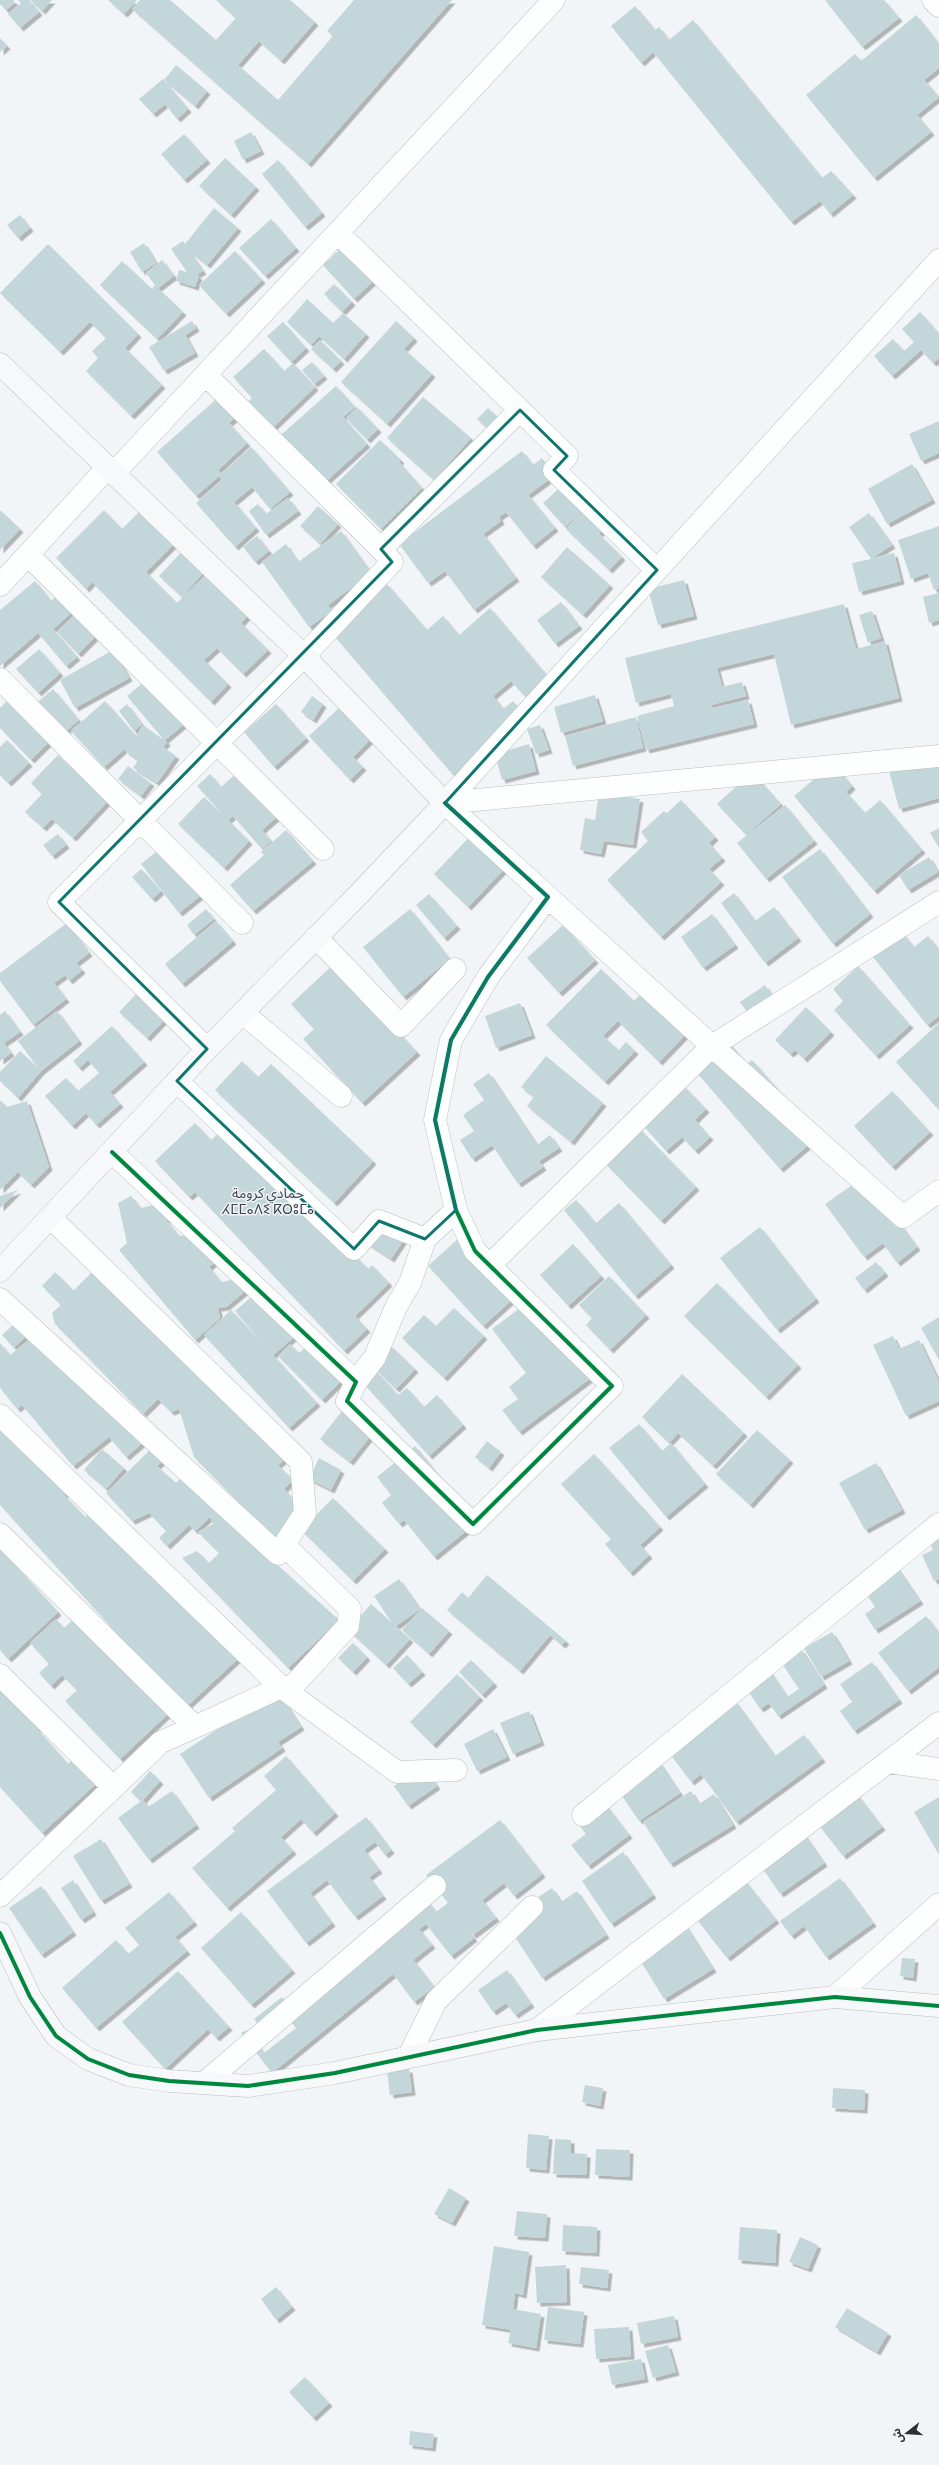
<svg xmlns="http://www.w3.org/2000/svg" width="939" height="2465" font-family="'Alegreya Sans','Noto Sans Arabic','Noto Sans Tifinagh',sans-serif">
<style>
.building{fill:#c3d7da;filter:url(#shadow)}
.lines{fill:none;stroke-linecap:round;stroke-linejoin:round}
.street-casing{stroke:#bcbebf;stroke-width:23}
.secondary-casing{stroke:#bcbebf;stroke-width:23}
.street{stroke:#fdfefe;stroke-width:22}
.secondary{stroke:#f7f8fa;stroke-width:22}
.cycleway-casing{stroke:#f0f5f9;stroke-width:6}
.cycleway{stroke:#00873e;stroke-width:4}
.marked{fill:none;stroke:#0f766e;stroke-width:3;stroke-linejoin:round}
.labels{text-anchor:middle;stroke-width:3;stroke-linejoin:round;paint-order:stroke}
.quarter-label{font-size:14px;fill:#404448;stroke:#f0f5f9}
</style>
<defs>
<filter id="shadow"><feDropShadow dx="3.5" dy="3.5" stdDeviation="0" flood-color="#0004"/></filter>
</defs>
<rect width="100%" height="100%" fill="#f2f5f7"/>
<path class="building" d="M0,0H13L15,2L6,10L0,4Z
M18,0H29L39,12L20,28L8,14L21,3Z
M30,0H52L42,11Z
M108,0H137L124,14Z
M140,0H170L216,40L236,18L216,0H290L315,22L281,61L259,41L238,65L278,100L333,36L327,31L354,0H452L308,164L132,9Z
M825,0H884L899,18L862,47Z
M635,6L655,30L659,27L669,40L693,20L822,178L831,171L853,195L830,214L820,201L791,222L653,52L641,63L611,26Z
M916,15L939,44V68L924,80L939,97L917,115L931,132L874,178L806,95L855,54L861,61Z
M0,38L7,46L0,52Z
M176,65L207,91L195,106L164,80Z
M163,79L188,109L177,119L165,104L153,114L139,99Z
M251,132L261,151L243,160L234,141Z
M184,134L207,160L184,180L161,154Z
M225,158L256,187L231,215L199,186Z
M278,160L322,213L305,227L262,174Z
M214,208L238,228L207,265L189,251L203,271L196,275L199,276L195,287L176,281L179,270L187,272L171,249L183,241L185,244Z
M20,215L30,228L18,238L7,225Z
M271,219L296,248L265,276L239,248Z
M352,238L384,271L354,299L323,265Z
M144,243L156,263L142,272L130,252Z
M48,244L138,334L125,348L162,385L131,416L86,371L98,358L92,351L106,338L90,322L60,352L0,293Z
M235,251L262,280L226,314L199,285Z
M162,260L174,276L158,288L183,312L157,339L100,285L122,261L152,289L155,285L146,273Z
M334,284L352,302L342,312L324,294Z
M307,299L333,323L343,313L366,334L344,359L319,336L311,345L287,322Z
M920,312L939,334V358L933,363L921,350L892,376L874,356L893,339L904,351L914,342L902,329Z
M192,321L196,328L185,335L195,353L164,371L149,347Z
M396,321L414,338L404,349L432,374L387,424L341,382Z
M283,322L306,348L291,362L267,336Z
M320,340L341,361L333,369L311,349Z
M264,349L284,371L293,363L315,387L266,434L242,407L252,398L233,377Z
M312,362L324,376L314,384L302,370Z
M336,386L355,407L343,417L367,444L324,483L281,435Z
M223,393L241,412L229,423L247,443L218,470L221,474L251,447L290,492L270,509L252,487L234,502L256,528L235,547L196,503L222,480L219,476L196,496L157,452Z
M423,397L471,438L434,480L387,438Z
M357,407L378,429L367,440L346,418Z
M488,408L500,419L490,431L477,419Z
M939,421V453L921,461L909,434Z
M380,440L401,460L399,462L422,488L381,529L336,484Z
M522,451L533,465L542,458L555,475L528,495L555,528L533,546L506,512L499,517L501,521L483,534L516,578L474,610L445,571L428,583L399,544Z
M912,464L932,500L887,524L868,489Z
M568,480L590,503L565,527L543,503Z
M596,497L616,516L599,534L622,557L609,570L566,529Z
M288,498L298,511L266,535L249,511L258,504L266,514Z
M146,505L179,539L146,572L177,603L211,570L252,611L241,623L268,650L243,674L217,648L204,660L228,684L211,702L92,582L86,589L56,558L104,510L122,529Z
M318,506L338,524L320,544L300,526Z
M0,510L20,529L0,550Z
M869,513L892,545L872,558L894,553L901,581L859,592L852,563L871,559L849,527Z
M939,526V588L934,590L928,573L911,579L898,540Z
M341,531L371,573L328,605L332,611L309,627L262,562L286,544L298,562Z
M257,536L269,551L255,562L243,547Z
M187,546L209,566L182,597L159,576Z
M567,547L610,585L583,615L541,577Z
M684,580L694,616L658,625L648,589Z
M35,581L51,601L58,595L72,612L53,629L77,657L66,666L38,633L0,666V610Z
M386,583L427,630L443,616L459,635L490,608L550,679L527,699L511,681L493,696L503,709L513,701L524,714L453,775L330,631Z
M939,593V620L929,623L923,597Z
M561,602L579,626L555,644L537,620Z
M844,604L856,649L885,641L899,698L791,725L774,654L717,668L722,687L742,682L746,696L711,705L712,708L748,700L754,724L646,750L637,716L674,706L671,694L636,703L625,658Z
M872,611L881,638L868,643L859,615Z
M76,613L97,635L78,654L57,632Z
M39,649L60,673L38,693L16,669Z
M113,650L129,678L75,708L60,680Z
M145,681L183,725L165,740L167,742L163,747L176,756L157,783L133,768L138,760L125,751L130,744L104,767L71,731L105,701L136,736L143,725L164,740L127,696Z
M53,689L79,720L61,735L34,705Z
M595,695L603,721L561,733L554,707Z
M312,696L323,704L313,720L301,712Z
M9,699L50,741L31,760L0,728V708Z
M127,704L142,724L134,731L119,711Z
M276,704L306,738L274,767L244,732Z
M341,706L372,738L353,757L363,767L350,780L309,736Z
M636,717L643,748L573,766L565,736Z
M540,725L549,750L536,754L527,729Z
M7,740L29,763L8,783L0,775V747Z
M529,744L536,771L502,780L495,754Z
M939,745V798L899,809L886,759Z
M58,755L107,802L73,838L52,819L43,828L25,812L42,794L31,783Z
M833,763L852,786L846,792L865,813L880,800L922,850L874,891L794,796Z
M128,766L151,783L141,796L118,779Z
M239,771L279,815L262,830L271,841L262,849L233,816L228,820L249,841L224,868L178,824L204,797L225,817L197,786L210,774L221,787Z
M752,772L781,804L746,835L717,804Z
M599,792L640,799L633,845L604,841L601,854L580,850L585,818L595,820Z
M681,800L715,837L709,843L722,858L709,869L721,882L661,937L607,880L648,841L641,832L664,811L667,813Z
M785,805L814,841L766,879L737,843Z
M939,828V848L930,833Z
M286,830L313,861L253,911L230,885L264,855L261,852Z
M475,831L509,864L468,907L434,874Z
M58,834L66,845L52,856L43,845Z
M161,848L200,896L179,913L141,864Z
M820,849L870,914L833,944L782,877Z
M929,857L938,872L908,890L899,875Z
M141,869L161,891L152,899L132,877Z
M734,893L755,921L774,907L798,938L765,963L721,903Z
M429,894L457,926L444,938L416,905Z
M206,909L214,919L194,935L187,925Z
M410,909L450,959L403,997L363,947Z
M712,914L735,945L703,968L681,937Z
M216,921L233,941L182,984L165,964Z
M67,923L89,953L76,963L82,970L69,981L65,975L54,983L66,999L33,1025L0,981V973Z
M563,925L595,960L559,993L527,958Z
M900,930L914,947L928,936L939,950V1016L927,1025L870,953Z
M335,963L417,1052L362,1103L303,1039L314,1029L291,1004Z
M858,966L910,1025L876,1056L834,1010L843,1001L833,989Z
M601,969L634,1001L642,993L685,1035L659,1062L618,1021L603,1036L619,1050L626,1042L635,1051L605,1082L546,1025Z
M765,985L774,998L749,1015L740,1002Z
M140,990L168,1016L147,1038L119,1012Z
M520,1003L532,1035L496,1048L485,1016Z
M806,1007L831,1032L804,1059L795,1050L790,1054L775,1040Z
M5,1011L20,1032L4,1043L11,1053L0,1061V1015Z
M57,1011L79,1041L41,1071L18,1098L0,1081V1072L20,1051L38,1068L18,1041Z
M939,1023V1110L896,1062Z
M112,1026L144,1062L110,1092L120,1104L96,1125L86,1113L72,1126L45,1096L66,1078L78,1091L99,1073L88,1060L79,1068L73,1061Z
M724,1037L747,1064L752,1060L819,1136L780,1169L691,1066Z
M546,1056L603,1103L571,1142L527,1106L534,1097L521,1087Z
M242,1061L258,1077L271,1064L373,1161L334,1203L215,1090Z
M489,1073L537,1145L550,1135L559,1148L539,1161L543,1167L518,1184L492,1145L472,1159L460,1140L474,1131L463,1115L484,1100L473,1084Z
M683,1085L706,1109L695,1120L710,1137L695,1151L682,1137L666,1151L641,1123Z
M892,1091L930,1132L892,1167L854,1126Z
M0,1100L7,1107L27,1101L49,1167L31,1185L18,1172L0,1190Z
M633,1122L696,1187L661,1221L598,1156Z
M195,1123L211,1140L225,1127L327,1226L368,1269L372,1265L389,1283L355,1316L367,1329L344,1351L195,1192L189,1197L155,1161Z
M865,1176L917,1247L897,1263L883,1243L864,1257L825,1204Z
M18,1190L0,1208V1196Z
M131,1196L141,1208L161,1203L171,1215L166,1220L179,1236L195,1233L217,1260L209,1267L221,1282L242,1278L250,1287L226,1307L218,1308L220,1318L195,1340L119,1250L127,1243L118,1203Z
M576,1200L596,1223L619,1203L671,1265L635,1296L564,1210Z
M384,1213L410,1230L391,1259L365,1242Z
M760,1227L816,1299L777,1330L720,1258Z
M461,1236L516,1296L483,1326L428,1266Z
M573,1244L601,1276L568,1306L540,1275Z
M876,1262L885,1273L864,1290L855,1278Z
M98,1266L289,1455L278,1465L293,1480L284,1489L305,1511L276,1540L194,1457L179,1409L171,1412L158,1399L143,1414L55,1324L52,1313L61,1305L42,1286L55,1272L73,1290L69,1295Z
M609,1276L646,1315L610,1350L586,1325L592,1318L579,1305Z
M717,1283L798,1365L766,1397L684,1316Z
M262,1288L300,1332L273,1355L317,1403L289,1428L204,1335L231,1310L264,1345L235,1311Z
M532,1299L592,1377L519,1432L502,1410L518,1399L509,1387L526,1373L492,1329Z
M454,1308L484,1336L444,1378L402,1338L424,1315L436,1326Z
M939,1317V1360L921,1328Z
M13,1325L25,1337L14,1348L2,1335Z
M39,1332L154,1433L126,1457L109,1437L73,1466L22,1405L17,1409L0,1388V1343L10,1355Z
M893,1336L899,1349L919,1340L939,1382V1401L906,1416L873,1345Z
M312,1341L346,1376L322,1400L278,1356L290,1344L299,1353Z
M391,1346L415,1369L396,1389L372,1366Z
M377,1372L398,1395L407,1388L424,1407L437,1395L463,1425L429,1456L364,1384Z
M682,1374L744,1433L713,1466L678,1433L669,1443L642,1417Z
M346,1406L376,1429L350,1462L320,1439Z
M0,1416L73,1487L64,1495L85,1517L101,1503L243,1654L185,1708L0,1505Z
M639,1424L662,1451L671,1443L705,1484L666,1517L609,1448Z
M757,1430L790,1460L750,1505L716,1474Z
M487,1441L501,1452L489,1468L475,1457Z
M157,1443L169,1455L157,1466L176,1483L187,1471L274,1562L339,1620L288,1668L182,1558L197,1551L209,1563L219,1553L198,1532L213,1524L210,1517L195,1531L189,1525L167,1546L159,1538L166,1531L149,1513L132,1521L106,1493Z
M415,1446L476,1523L434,1557L404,1520L399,1524L382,1503L391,1495L377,1477Z
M102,1449L124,1468L106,1489L84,1470Z
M594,1454L660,1527L640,1545L649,1555L630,1573L605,1544L611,1539L561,1484Z
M319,1458L341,1470L331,1490L309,1479Z
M876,1463L902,1510L865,1530L839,1483Z
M333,1498L385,1549L353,1581L301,1530Z
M939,1531V1579L934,1581L922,1555L933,1550L927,1537Z
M0,1549L58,1612L8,1659L0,1650Z
M892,1560L920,1601L875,1630L865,1614L875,1607L858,1582Z
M487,1575L566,1641L562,1645L550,1635L520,1671L447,1610L462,1592L468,1598Z
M399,1579L420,1609L396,1626L410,1639L386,1665L348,1630L371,1604L392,1623L374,1596Z
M422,1608L449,1631L429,1654L402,1630Z
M77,1616L171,1711L120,1759L65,1701L77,1690L62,1675L51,1686L39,1673L49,1664L30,1643L56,1619L64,1628Z
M926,1616L939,1633V1667L908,1691L878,1653Z
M832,1632L849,1661L821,1677L804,1648Z
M353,1643L367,1657L353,1672L338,1658Z
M801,1649L824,1685L778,1716L769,1703L760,1709L741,1680L765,1664L787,1697L799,1689L781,1662Z
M407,1655L422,1672L408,1684L393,1668Z
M471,1660L494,1683L482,1695L459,1672Z
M872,1662L899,1700L854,1731L840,1711L852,1702L840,1684Z
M457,1674L480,1697L433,1745L410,1722Z
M0,1677L42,1724L37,1729L68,1764L79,1754L101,1779L42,1833L0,1787Z
M277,1690L301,1727L278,1742L282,1748L209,1798L180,1754Z
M735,1701L775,1756L804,1735L822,1759L736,1822L701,1774L691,1782L667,1750Z
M529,1711L541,1742L513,1754L500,1723Z
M493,1729L507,1757L477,1771L464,1744Z
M286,1756L335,1813L313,1833L301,1819L281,1837L293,1851L227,1908L192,1868L235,1831L232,1828L276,1790L264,1776Z
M657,1759L680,1793L639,1821L616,1787Z
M423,1766L437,1786L408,1806L394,1786Z
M150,1771L160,1781L143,1800L148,1807L172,1791L196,1825L149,1860L118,1818L141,1801L131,1792Z
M691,1791L699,1804L714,1794L733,1825L670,1864L643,1822Z
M856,1793L882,1827L843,1856L817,1823Z
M939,1797V1855L914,1812Z
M605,1804L629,1835L588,1866L571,1845L586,1834L578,1824Z
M366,1817L391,1850L385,1855L375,1842L364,1850L379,1870L369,1877L383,1896L355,1917L327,1880L310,1893L332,1923L306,1943L267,1891Z
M500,1820L542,1874L514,1896L504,1883L482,1900L496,1918L473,1935L460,1920L474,1938L451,1956L426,1924L419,1929L432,1945L413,1960L434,1987L414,2002L393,1974L272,2073L241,2033L247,2030L264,2053L296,2028L287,2017L265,2033L254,2019L282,1997L289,2005L421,1893L436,1912L448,1903L426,1875Z
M799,1827L824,1863L780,1894L755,1857Z
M101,1839L129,1884L101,1901L73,1856Z
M623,1852L653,1895L611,1924L582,1881Z
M738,1872L776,1920L727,1958L690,1911Z
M840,1878L873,1923L826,1957L804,1926L791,1936L780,1921Z
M73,1880L93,1912L81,1920L61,1888Z
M41,1886L73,1932L41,1955L9,1908Z
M552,1888L561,1902L577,1891L606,1935L542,1978L504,1920Z
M169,1892L194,1922L175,1937L187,1951L96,2028L62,1988L116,1940L128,1954L139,1945L125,1928Z
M241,1912L292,1970L251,2005L201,1948Z
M680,1917L713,1969L664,1999L632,1947Z
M902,1958L915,1959L913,1978L900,1976Z
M507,1970L531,2004L515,2015L506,2003L493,2012L478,1990Z
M178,1971L229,2027L216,2038L208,2029L165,2069L122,2022Z
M409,2069L412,2092L390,2095L387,2071Z
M585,2085L603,2088L600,2106L582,2102Z
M833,2088L865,2090L864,2110L832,2108Z
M528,2134L549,2136L546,2170L526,2168Z
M555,2139L571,2140V2153L587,2154L586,2175L553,2174Z
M596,2149L630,2150L629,2177L595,2175Z
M449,2188L466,2198L452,2223L434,2214Z
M517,2211L547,2214L545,2238L514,2236Z
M563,2225L597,2227L596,2253L562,2251Z
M740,2227L777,2230L775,2263L738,2260Z
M800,2237L818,2245L808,2269L789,2262Z
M494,2246L529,2252L523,2295L515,2293L513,2309L541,2314L536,2348L508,2343L511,2330L482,2325Z
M566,2265L567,2302L537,2303L535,2267Z
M581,2267L609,2270L607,2288L579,2284Z
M276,2287L292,2307L276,2320L261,2299Z
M548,2307L584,2312L580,2344L544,2340Z
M847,2308L888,2333L877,2352L835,2327Z
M674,2316L678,2337L641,2344L637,2323Z
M629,2327L631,2356L596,2359L594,2329Z
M668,2345L676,2372L653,2378L645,2351Z
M641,2359L645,2379L612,2385L608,2365Z
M305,2377L329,2403L313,2418L289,2392Z
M410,2431L434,2434L432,2448L409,2445Z"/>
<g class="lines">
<g class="street-casing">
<path id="street" d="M933,0L939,6
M338,233L567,456L554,470L657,570
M206,375L381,549L520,410
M114,473L554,0
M28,555L323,849
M0,585L108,467
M0,679L242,923
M445,803L939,260
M445,803L939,756
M939,902L712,1046L903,1217L939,1191
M316,937L401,1026L455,969
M243,1013L341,1096
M207,1049L59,902L304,656L392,562L381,549
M177,1081L354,1249L379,1221L425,1239
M112,1152L356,1382L347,1401L473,1524L612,1386L475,1251L456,1210L435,1120L451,1040L488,977L548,897L445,803
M490,1265L712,1046L548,897
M0,1299L278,1554L305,1513L301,1462L51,1218
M356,1382L375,1357L396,1307L410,1283L425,1239L456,1210
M0,1415L281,1687L397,1772L456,1770
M0,1534L195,1727L281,1687H292L348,1626L350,1609L284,1545
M0,1675L113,1787
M889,1762L939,1769
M583,1815L939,1524
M0,1896L161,1742L195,1727
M835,1997L939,1904
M537,2030L939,1723
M409,2056L436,2001L532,1907
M204,2083L435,1886"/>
</g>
<g class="secondary-casing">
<path id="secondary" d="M0,364L304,656L445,803L359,894L207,1049L0,1271
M0,1933L30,1997L56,2036L88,2059L129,2075L169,2081L248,2086L335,2073L537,2030L835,1997L939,2006"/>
</g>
<use href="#street" class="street"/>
<use href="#secondary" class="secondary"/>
<g class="cycleway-casing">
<path id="cycleway" d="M112,1152L356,1382L347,1401L473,1524L612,1386L475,1251L456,1210L435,1120L451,1040L488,977L548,897L445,803
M0,1933L30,1997L56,2036L88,2059L129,2075L169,2081L248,2086L335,2073L537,2030L835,1997L939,2006"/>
</g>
<use href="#cycleway" class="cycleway"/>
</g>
<path class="marked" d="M520,410L567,456L554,470L657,570L445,803L548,897L488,977L451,1040L435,1120L456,1210L425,1239L379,1221L354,1249L177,1081L207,1049L59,902L392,562L381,549Z"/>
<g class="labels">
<g class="quarter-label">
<text x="268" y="1198">حمادي كرومة<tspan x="268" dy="16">ⵃⵎⵎⴰⴷⵉ ⴽⵔⵓⵎⴰ</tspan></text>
</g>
</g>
<g transform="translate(907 2433) rotate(253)" stroke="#f0f5f9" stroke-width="3" paint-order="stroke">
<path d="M0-3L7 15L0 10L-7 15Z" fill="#2d2f31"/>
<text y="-6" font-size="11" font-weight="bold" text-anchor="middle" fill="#2d2f31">ش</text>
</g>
</svg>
